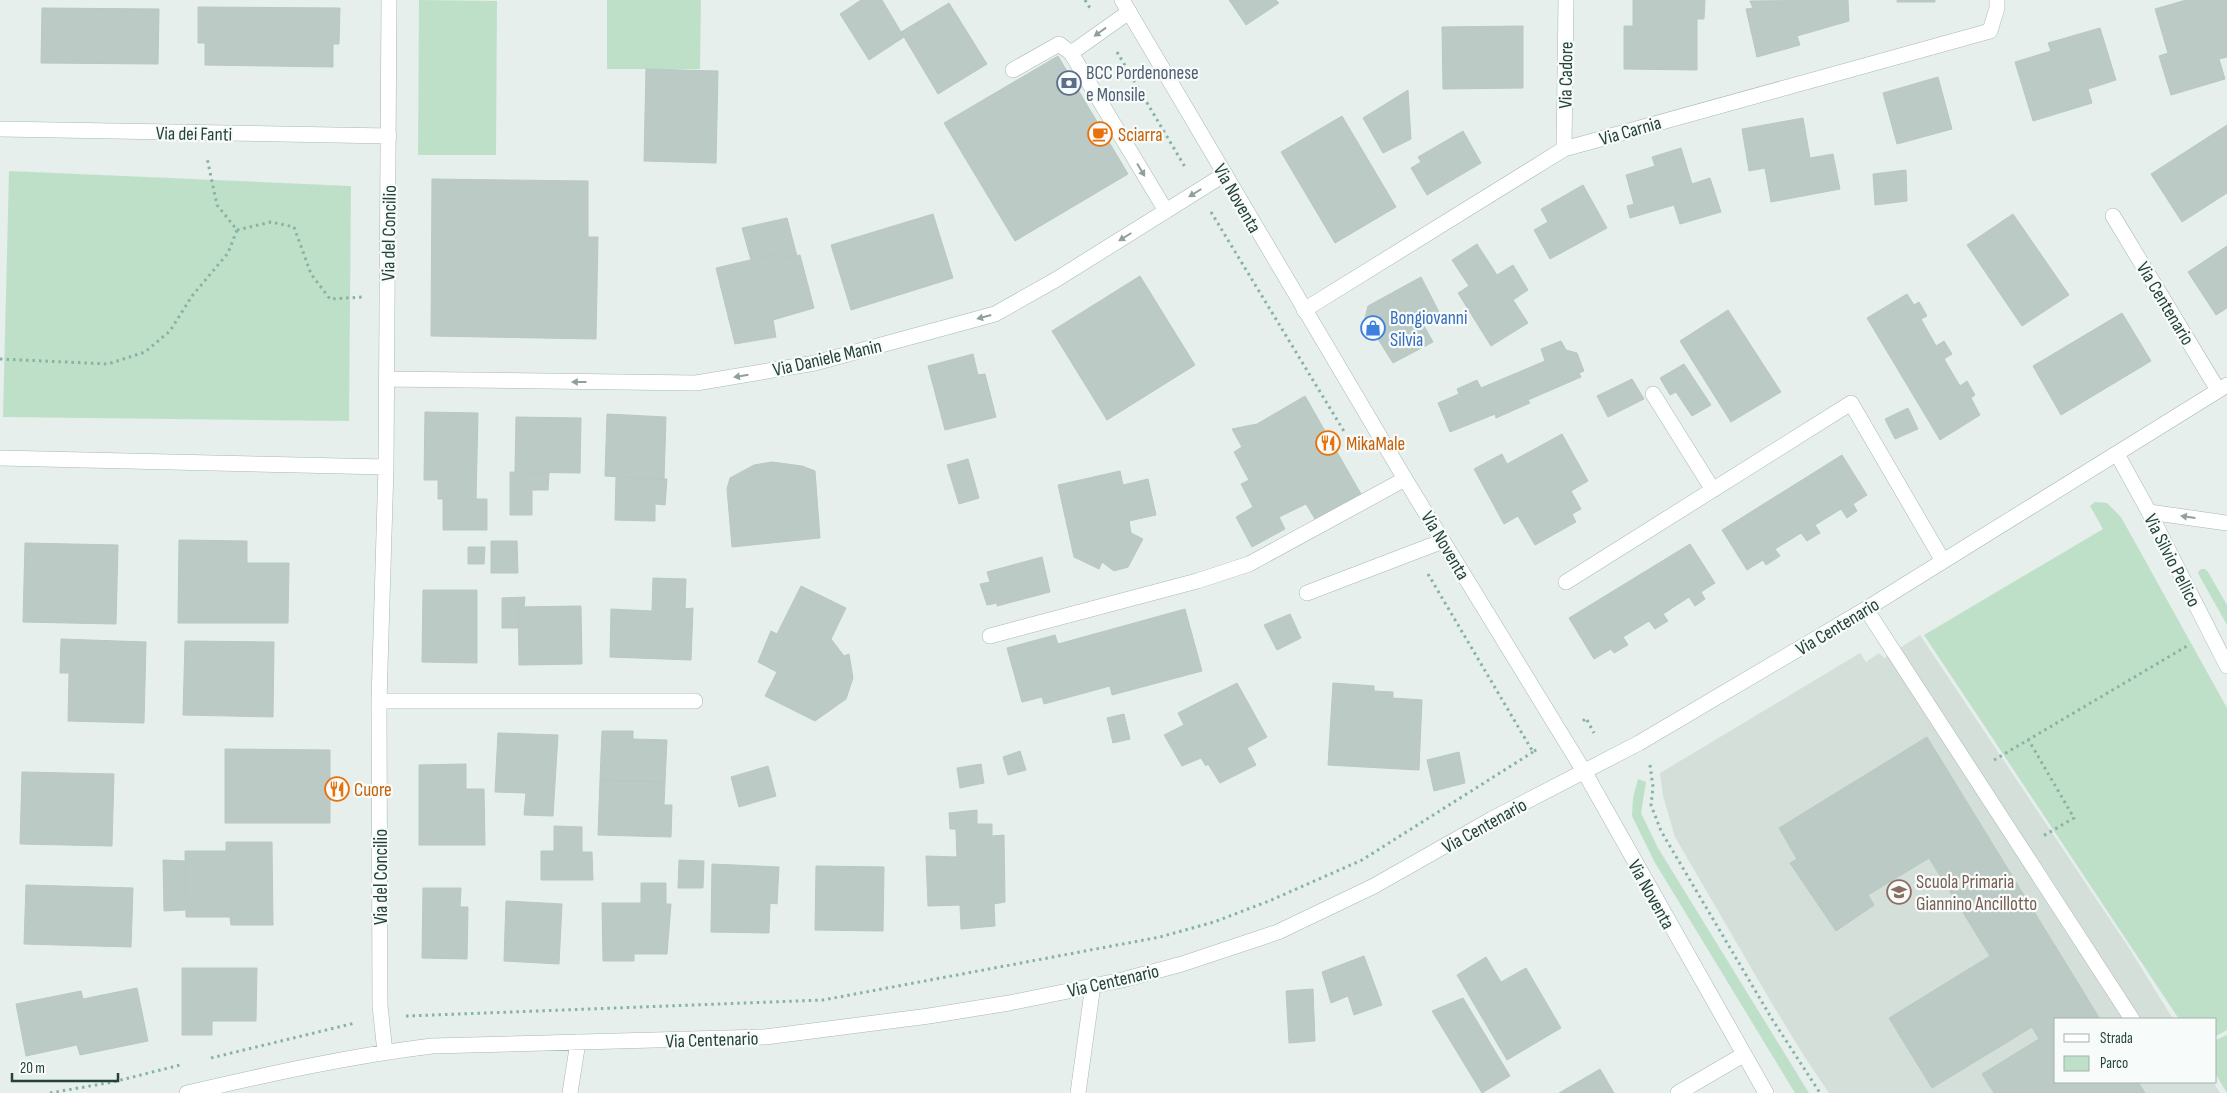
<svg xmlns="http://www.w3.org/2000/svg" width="2227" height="1093" font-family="'Sofia Sans Condensed',sans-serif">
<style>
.built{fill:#d4dfda}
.green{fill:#bfe0c8}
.building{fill:#bbcac4;stroke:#b8c9c2}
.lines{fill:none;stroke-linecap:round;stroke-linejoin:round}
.service-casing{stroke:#a8b8b2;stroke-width:16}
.minor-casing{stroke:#a8b8b2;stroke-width:16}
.tertiary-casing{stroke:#a8b8b2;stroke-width:16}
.path{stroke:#86b3a5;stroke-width:3;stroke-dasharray:2.5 4;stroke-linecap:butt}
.service{stroke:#fff;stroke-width:15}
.minor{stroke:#fff;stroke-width:15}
.tertiary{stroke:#fff;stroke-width:15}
.oneway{fill:#92a09c}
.labels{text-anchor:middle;stroke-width:4.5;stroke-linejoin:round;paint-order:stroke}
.service-label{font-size:19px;fill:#4e5e75;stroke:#f7fbf9;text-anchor:start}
.street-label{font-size:19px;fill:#24423a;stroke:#f7fbf9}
.food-label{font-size:19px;fill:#c56008;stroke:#f7fbf9;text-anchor:start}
.shop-label{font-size:19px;fill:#366cbe;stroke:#f7fbf9;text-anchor:start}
.education-label{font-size:19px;fill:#785e54;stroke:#f7fbf9;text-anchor:start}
</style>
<rect width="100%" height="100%" fill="#e6efeb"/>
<path class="built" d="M1920,635L2129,948L2173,1019H2056V1082H2213L2220,1093H1829L1806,1059L1771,1002L1675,837L1663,796L1660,773L1860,653L1866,662L1879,653L1884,658Z"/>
<path class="green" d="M419,0L497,1L496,155H418Z
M607,0H701L700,69H607Z
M9,171L351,186L349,421L3,417Z
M2095,502L2107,503L2121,517L2227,708V1030L2216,1036V1019H2179L1924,635L2103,529L2090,506Z
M2201,569H2205L2208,572L2227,605V625L2200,577L2198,572Z
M1638,779L1646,782L1641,813L1658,848L1809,1093H1795L1654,861L1632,816L1633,798Z
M2227,1035V1093L2216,1075V1040Z"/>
<path class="building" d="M861,0H882L904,37L869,60L840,14Z
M1229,0H1276L1279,3L1246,25Z
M1633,0H1705L1704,19H1697V70L1624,69V26H1633Z
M1848,0L1849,21L1797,36L1800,45L1757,57L1746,9L1753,8L1750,1Z
M1897,0H1935V2H1897Z
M2186,0H2227V57L2219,59L2225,79L2171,95L2159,56L2168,53L2155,9Z
M949,3L987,64L938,94L901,32Z
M198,7L340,8L339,44H333V67L205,65V43H198Z
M42,8L159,9L158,64L41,63Z
M1523,26V88L1443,89L1442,27Z
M2100,28L2116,80L2088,89L2092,103L2033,121L2015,62L2051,51L2048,43Z
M1058,56L1128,174L1015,241L944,123Z
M646,69L718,71L716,163L644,161Z
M1938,77L1952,129L1897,144L1883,93Z
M1408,90L1411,139L1383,153L1363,118Z
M1342,116L1396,207L1335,243L1281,152Z
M1803,118L1810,158L1833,154L1840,189L1771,202L1765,168L1749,171L1742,129Z
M2227,125V193L2182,222L2151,174Z
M1463,131L1481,163L1427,195L1411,168L1421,162L1418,157Z
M1681,148L1692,184L1710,178L1721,212L1680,224L1674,205L1630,218L1627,206L1634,204L1626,175L1655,166L1652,157Z
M1906,170L1907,201L1875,205L1873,174Z
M432,179L588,181V237H598L596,339L431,336Z
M1583,185L1607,228L1550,259L1534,230L1548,222L1541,209Z
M933,214L953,278L851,310L831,245Z
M2013,214L2069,295L2022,326L1967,245Z
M787,218L797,256L781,259L780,253L751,260L742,228Z
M1477,244L1497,275L1513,265L1528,290L1513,300L1528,323L1491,346L1458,293L1469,286L1452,260Z
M2227,246V308L2216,315L2188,272Z
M780,253L781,259L800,255L814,308L773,320L776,337L735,344L716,268Z
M1140,276L1195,365L1107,420L1052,331Z
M1421,277L1440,314L1423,324L1433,342L1393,363L1365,318L1368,306Z
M1907,294L1914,305L1919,302L1927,316L1921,319L1936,346L1944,341L1952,354L1944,359L1960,386L1967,381L1975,395L1971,398L1980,415L1940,440L1867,318Z
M1728,310L1781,392L1731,422L1680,341Z
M2122,313L2151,361L2061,415L2033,366Z
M1561,341L1566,350L1577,353L1584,371L1579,373L1581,377L1528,400L1530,403L1496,418L1495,414L1450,432L1438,403L1459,394L1457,389L1477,380L1481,388L1545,361L1541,349Z
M973,354L978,375L985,374L996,417L945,430L928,366Z
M1684,364L1711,405L1692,416L1676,392L1670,395L1660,378Z
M1632,379L1644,399L1608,417L1597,396Z
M1305,396L1361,494L1315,519L1306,504L1279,517L1285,529L1252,547L1236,517L1253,507L1241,484L1249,480L1234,452L1242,447L1232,429L1257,424Z
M1908,408L1918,429L1895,439L1885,419Z
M425,412L478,413L476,499H438V480H424Z
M607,414L666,417L664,479L605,476Z
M516,417L581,418L580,473L515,472Z
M1562,434L1588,481L1571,491L1581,509L1572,514L1576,522L1535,545L1518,516L1504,524L1474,469L1502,454L1507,464Z
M1842,455L1867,495L1853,504L1857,511L1847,518L1841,509L1815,525L1820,533L1807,541L1801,533L1775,549L1780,556L1766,565L1763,560L1747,570L1722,530Z
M968,459L979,498L959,504L947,465Z
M772,462L802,466L815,471L820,538L732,547L727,489L730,478L754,465Z
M1120,471L1123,485L1148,479L1156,515L1129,521L1131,533L1143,539L1128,567L1114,571L1102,562L1099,569L1074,557L1058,485Z
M510,472L549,473L548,490H532V515H510Z
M616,477L667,479L665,505L655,504V521L615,520Z
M443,499H487V530H443Z
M179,540L247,541V563H289L288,623H178Z
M491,541H517L518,573H491Z
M25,543L118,545L116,624L23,622Z
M1690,544L1715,583L1701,592L1705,599L1695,606L1689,597L1663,614L1668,621L1655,629L1649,621L1623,637L1628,645L1614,653L1611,649L1594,659L1569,618Z
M468,547H485L484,564H468Z
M1042,557L1050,592L997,606V603L987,605L980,584L990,582L987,572Z
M653,578L686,579L685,609L693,608L691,660L610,657L611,609L652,611Z
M801,586L846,608L831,639L844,656L849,654L853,678L846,699L815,721L765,696L777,672L758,662L771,631L777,634Z
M423,590H477V663L422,662Z
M525,597L524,607H518V628H502V598Z
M581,606L582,664L519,665L518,607Z
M1185,609L1202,671L1112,695L1110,686L1044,704L1042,697L1022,702L1007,648L1055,635L1058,644Z
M1290,614L1301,638L1277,650L1264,625Z
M61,639L146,642L144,723L68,721L69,673H60Z
M185,641L274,642L273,717L183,715Z
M1237,683L1267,737L1247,748L1256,765L1220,783L1208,764L1206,766L1201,758L1182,766L1164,735L1184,725L1178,713Z
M1333,683L1374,686V691L1393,692V698L1422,700L1419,770L1328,765Z
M1124,714L1130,739L1113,743L1107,718Z
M602,731H633V739L667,740L665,782L600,780Z
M498,733L558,735L553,816L524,815L526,793L495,792Z
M1927,737L2100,1019H2056V1082H2138L2145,1093H1994L1982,1074L2039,1039L2032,1027L1932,1088L1889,1018L1990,956L1929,858L1868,895L1874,905L1836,931L1790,863L1797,859L1779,828Z
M225,749L330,750V823H225Z
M1020,751L1026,770L1008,775L1003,757Z
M1459,752L1465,783L1434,791L1427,760Z
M466,764V789H484L485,845H419V765Z
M981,764L984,783L960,788L957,768Z
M768,766L776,796L739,807L731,777Z
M22,772L114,774L112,846L20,844Z
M600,780L665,782L664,805H672L671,837L598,835Z
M977,810V824H992V836L1004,835L1005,902L994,904L995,926L961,929L960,905L928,906L926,856L957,857L956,829H950L949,813Z
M554,826L582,827V852H592L593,880H541V851H554Z
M226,842H272L273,925H231L230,917H186L185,851H226Z
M163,860L185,861V910L164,911Z
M679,860L704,861L703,888H678Z
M712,864L779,867L777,904L770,903L769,933L711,932Z
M816,866L884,867L883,931L815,930Z
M641,883H666V904H671L667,954H634V961H603L602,903H641Z
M26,885L133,888L131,947L24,944Z
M423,888H461L460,907H468L467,959L422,958Z
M506,901L562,904L559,964L504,961Z
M1364,956L1382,1005L1354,1015L1348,996L1331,1003L1322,972Z
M1486,957L1501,982L1526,968L1561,1028L1507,1060L1457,975Z
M182,968H257L256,1021H212V1035H182Z
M137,988L148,1041L80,1055L77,1045L26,1056L16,1004L81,991L83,999Z
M1313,989L1315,1041L1289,1043L1286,991Z
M1463,998L1510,1076L1482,1093L1432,1011Z
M1600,1069L1614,1093H1559Z"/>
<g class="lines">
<g class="service-casing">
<path id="service" d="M1071,53L1129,12
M1013,70L1059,44L1071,53L1166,211
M2149,512L2227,523
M1307,593L1443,541
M1866,609L2132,1019
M990,636L1197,581L1249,564L1405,479
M1678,1093L1743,1055"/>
</g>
<g class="minor-casing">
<path id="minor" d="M0,129L389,136
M1564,149L1566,0
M2113,216L2218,390
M1304,310L1564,149L1990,31L1997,8V0
M386,379L696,383L815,363L995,314L1057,279L1225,174
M1653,394L1713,490
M2117,454L2149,512L2227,666
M0,458L386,467
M1566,582L1851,403L1943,561
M379,701H695
M385,1052L380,1006L379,701L386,467L389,0
M187,1093C269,1074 349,1056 432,1046L765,1037L929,1016L1009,1003L1122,980L1182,964L1278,932L1374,886L1492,819L1639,743L1866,609L2227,385
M570,1093L578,1042
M1078,1093L1093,985"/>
</g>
<g class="tertiary-casing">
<path id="tertiary" d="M1122,0L1405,479L1585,773L1766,1093"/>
</g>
<path class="path" d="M1085,0L1090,8
M1117,52L1185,167
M1211,212L1345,433
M237,230L271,222L294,227L311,274L330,299L363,297
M0,359L108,364L145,352L170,331L192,296L228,253L237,230L217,205L207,158
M1428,574L1533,752L1539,748
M1583,721L1586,718L1594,733
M2028,739L2074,818L2043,836
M1994,760L2187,646
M1650,765L1653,787L1651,805L1661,831L1772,1019L1820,1093
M406,1016L823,1000L1160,937L1214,922L1269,901L1362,860L1533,752
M211,1058L355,1023
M50,1093L113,1082L180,1065"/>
<use href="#service" class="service"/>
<use href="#minor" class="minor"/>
<use href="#tertiary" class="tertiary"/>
</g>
<defs><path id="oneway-solid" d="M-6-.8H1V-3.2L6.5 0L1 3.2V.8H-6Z" transform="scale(1.25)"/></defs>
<g class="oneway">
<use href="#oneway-solid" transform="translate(1100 32) rotate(144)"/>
<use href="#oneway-solid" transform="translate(1141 170) rotate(59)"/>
<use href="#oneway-solid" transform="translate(1195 193) rotate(148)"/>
<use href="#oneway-solid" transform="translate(1125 237) rotate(148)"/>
<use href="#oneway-solid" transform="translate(984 317) rotate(165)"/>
<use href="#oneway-solid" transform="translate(741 376) rotate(171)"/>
<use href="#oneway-solid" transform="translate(579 382) rotate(-180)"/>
<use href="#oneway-solid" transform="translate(2188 517) rotate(-172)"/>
</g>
<defs>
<g id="bank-ring" transform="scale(1.25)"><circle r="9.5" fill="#f7fbf9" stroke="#5c6f8a" stroke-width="1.5"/><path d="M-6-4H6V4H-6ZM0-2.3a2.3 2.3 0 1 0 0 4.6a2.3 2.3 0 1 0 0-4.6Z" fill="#5c6f8a"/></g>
<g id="cafe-ring" transform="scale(1.25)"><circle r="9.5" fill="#f7fbf9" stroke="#e8710a" stroke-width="1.5"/><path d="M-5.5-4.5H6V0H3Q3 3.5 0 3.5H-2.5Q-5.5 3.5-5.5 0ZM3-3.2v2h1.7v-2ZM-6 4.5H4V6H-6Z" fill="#e8710a"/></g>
<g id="shop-ring" transform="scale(1.25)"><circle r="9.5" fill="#f7fbf9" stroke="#3f7fe0" stroke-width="1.5"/><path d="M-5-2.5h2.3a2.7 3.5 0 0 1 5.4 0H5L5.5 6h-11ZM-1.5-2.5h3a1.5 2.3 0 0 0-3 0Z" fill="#3f7fe0"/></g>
<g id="restaurant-ring" transform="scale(1.25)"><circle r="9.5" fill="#f7fbf9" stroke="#e8710a" stroke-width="1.5"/><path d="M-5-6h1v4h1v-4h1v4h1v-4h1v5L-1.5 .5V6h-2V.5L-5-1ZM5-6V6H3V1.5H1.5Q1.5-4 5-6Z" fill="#e8710a"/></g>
<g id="school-ring" transform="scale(1.25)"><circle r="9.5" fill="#f7fbf9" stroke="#8d6e63" stroke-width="1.5"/><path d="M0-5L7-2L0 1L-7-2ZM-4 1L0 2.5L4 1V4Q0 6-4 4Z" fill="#8d6e63"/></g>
</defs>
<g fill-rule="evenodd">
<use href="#bank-ring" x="1069" y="83"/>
<use href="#cafe-ring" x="1100" y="134"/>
<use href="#shop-ring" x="1373" y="328"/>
<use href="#restaurant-ring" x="1328" y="443"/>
<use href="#restaurant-ring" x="337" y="789"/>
<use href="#school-ring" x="1899" y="892"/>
</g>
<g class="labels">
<g class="service-label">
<text x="1086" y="79">BCC Pordenonese<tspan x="1086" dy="22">e Monsile</tspan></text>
</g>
<g class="street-label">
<text transform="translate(1565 75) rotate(-89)" y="7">Via Cadore</text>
<text transform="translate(1630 130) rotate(-16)" y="7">Via Carnia</text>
<text transform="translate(194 133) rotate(1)" y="7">Via dei Fanti</text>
<text transform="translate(1238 198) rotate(60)" y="7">Via Noventa</text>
<text transform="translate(388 233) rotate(-89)" y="7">Via del Concilio</text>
<text transform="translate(2166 303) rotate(59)" y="7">Via Centenario</text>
<text transform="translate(827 357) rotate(-13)" y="7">Via Daniele Manin</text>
<text transform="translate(1446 545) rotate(59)" y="7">Via Noventa</text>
<text transform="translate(2173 560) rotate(63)" y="7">Via Silvio Pellico</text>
<text transform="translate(1837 626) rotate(-31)" y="7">Via Centenario</text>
<text transform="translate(1484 825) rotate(-29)" y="7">Via Centenario</text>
<text transform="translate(380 877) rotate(-90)" y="7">Via del Concilio</text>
<text transform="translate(1652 894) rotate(61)" y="7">Via Noventa</text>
<text transform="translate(1113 980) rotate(-13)" y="7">Via Centenario</text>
<text transform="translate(712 1039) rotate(-2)" y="7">Via Centenario</text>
</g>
<g class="food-label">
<text x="1118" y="141">Sciarra</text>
<text x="1346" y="450">MikaMale</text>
<text x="354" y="796">Cuore</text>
</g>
<g class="shop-label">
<text x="1390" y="324">Bongiovanni<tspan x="1390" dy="22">Silvia</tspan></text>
</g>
<g class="education-label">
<text x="1916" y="888">Scuola Primaria<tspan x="1916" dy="22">Giannino Ancillotto</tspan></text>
</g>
</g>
<rect x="2054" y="1018" width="162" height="65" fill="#f7fbf9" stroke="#a3b1ad"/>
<rect x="2064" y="1034" width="25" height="8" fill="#ffffff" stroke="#a3b1ad"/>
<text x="2100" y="1043" font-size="15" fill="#24423a">Strada</text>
<rect x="2064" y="1056" width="25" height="15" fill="#bfe0c8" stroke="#a3b1ad"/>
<text x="2100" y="1068" font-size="15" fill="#24423a">Parco</text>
<path d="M12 1073v8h106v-8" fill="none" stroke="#24423a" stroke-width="2.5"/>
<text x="20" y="1073" font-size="15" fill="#24423a" stroke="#f7fbf9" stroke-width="4" paint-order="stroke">20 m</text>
</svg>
